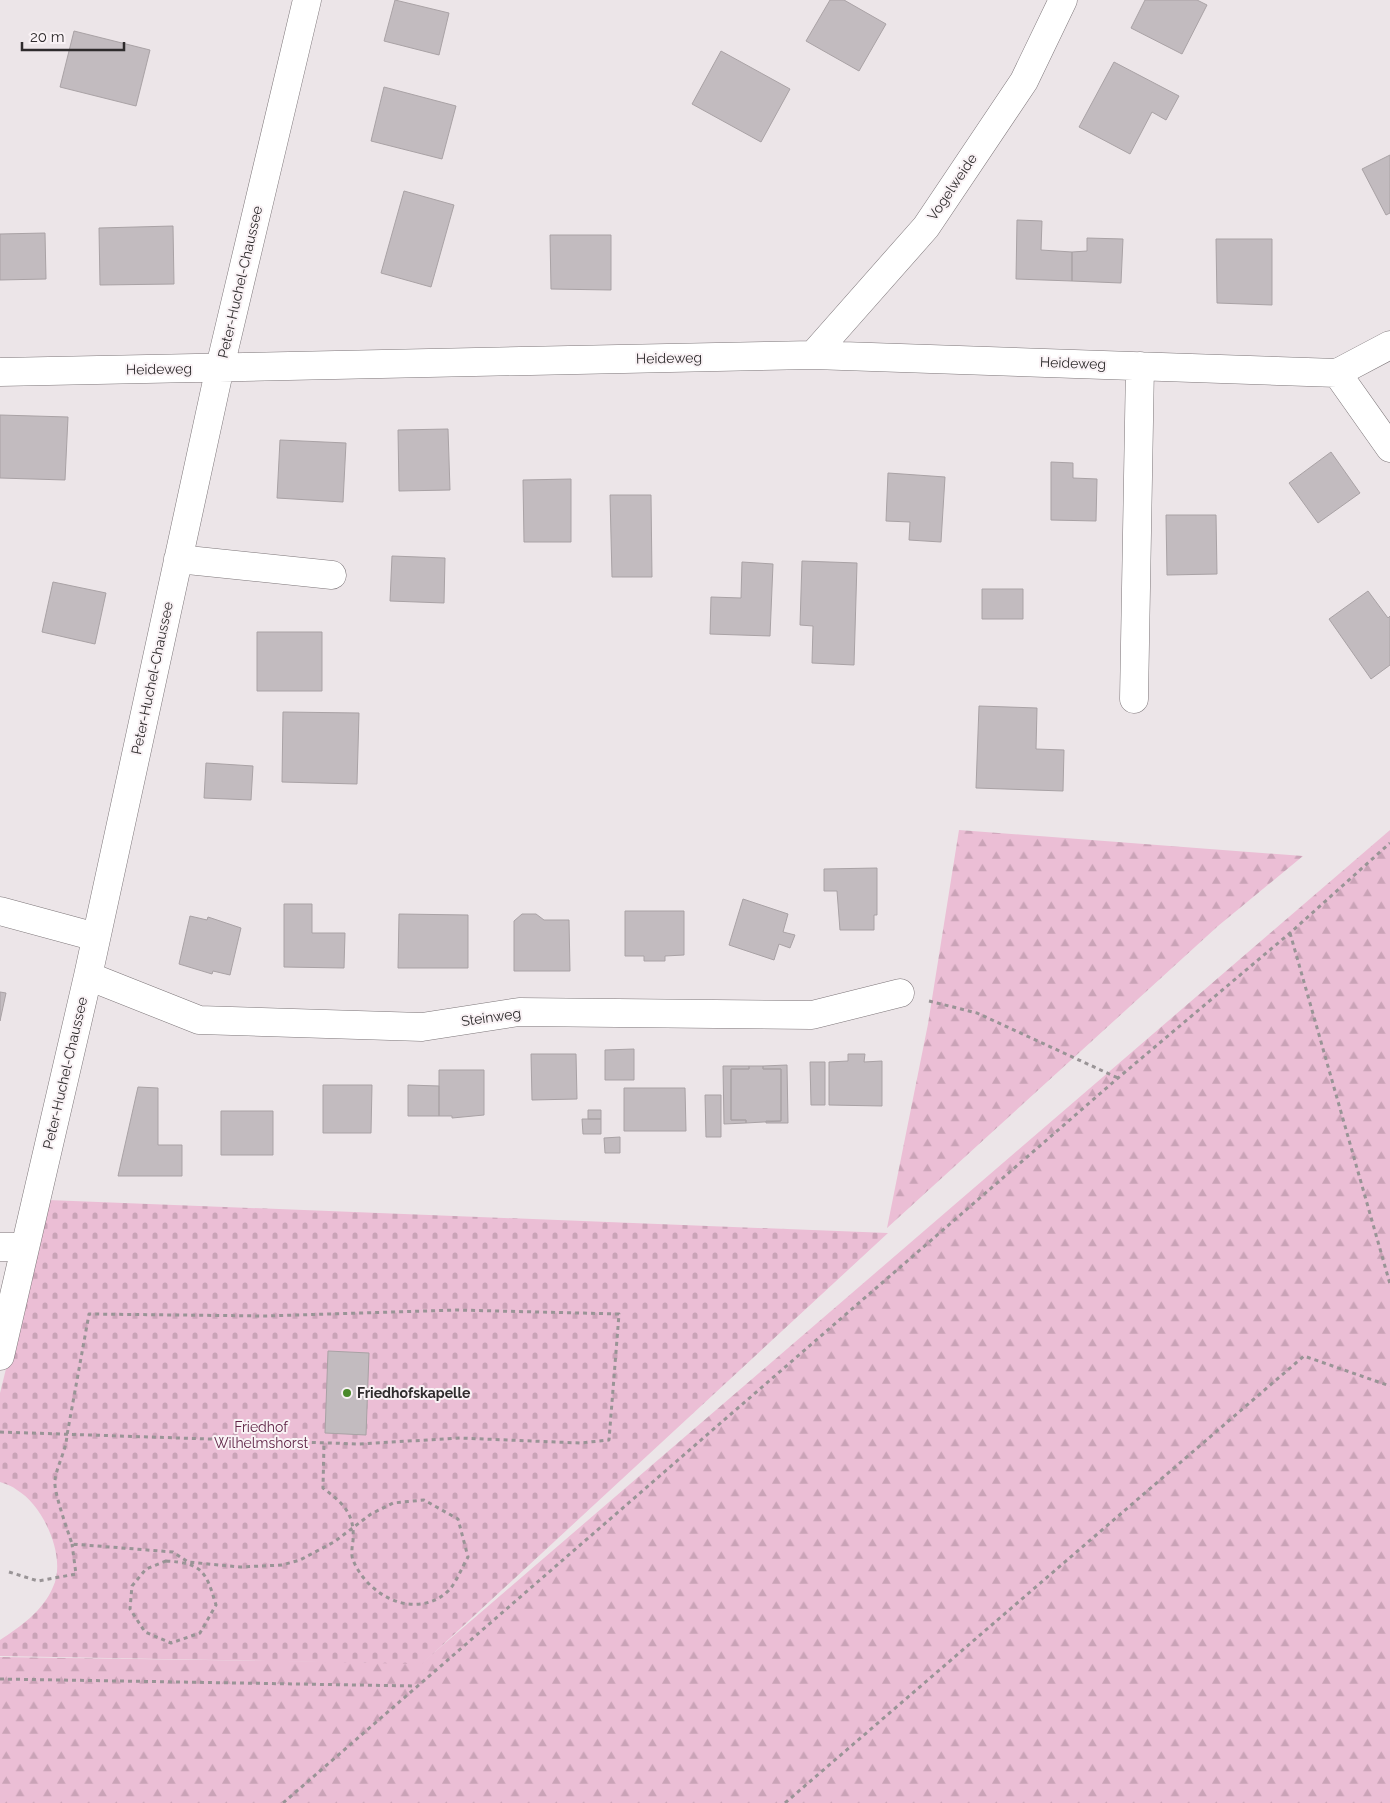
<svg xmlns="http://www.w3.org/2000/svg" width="1390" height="1803" font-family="Raleway,sans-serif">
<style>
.forest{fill:url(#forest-firs)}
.cemetery{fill:url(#cemetery-stones)}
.building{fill:#c2bbbf;stroke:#a9a2a5}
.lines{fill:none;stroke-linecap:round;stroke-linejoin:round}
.minor-casing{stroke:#7d7679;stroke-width:29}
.path{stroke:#999496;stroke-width:3;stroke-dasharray:4 4;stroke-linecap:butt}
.minor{stroke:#fff;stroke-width:28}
.poi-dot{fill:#4a892a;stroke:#f9f2f5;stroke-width:2}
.labels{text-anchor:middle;stroke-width:4;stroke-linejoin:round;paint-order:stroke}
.street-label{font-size:14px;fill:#2e2b2c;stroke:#f9f2f5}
.poi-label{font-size:14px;font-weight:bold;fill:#2e2b2c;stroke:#f9f2f5;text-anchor:start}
.park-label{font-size:14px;fill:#5f2446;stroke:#f9f2f5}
</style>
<defs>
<pattern id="forest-firs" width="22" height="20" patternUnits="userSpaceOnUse" patternTransform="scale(1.25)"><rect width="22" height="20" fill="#ebbed5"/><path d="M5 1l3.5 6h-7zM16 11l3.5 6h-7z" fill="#caa3b7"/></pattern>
<pattern id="cemetery-stones" width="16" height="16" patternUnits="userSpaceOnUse" patternTransform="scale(1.25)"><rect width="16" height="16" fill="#ebbed5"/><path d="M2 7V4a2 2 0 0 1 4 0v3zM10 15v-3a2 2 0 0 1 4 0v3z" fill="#caa3b7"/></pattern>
</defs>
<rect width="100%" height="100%" fill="#ece5e8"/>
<path class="forest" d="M959,830L1303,856L1218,926L887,1228L928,1024Z
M1390,830V1803H0V1657L422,1663Z"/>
<path class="cemetery" d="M48,1200L888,1233L422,1664L0,1656V1640C20,1627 43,1611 53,1587C67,1558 44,1506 17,1490C12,1486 6,1484 0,1482V1393Z"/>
<path class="building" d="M395,0L449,13L439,55L384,41Z
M830,0H844L886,24L859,71L806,41Z
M1145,0H1197L1207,5L1182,54L1131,28Z
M74,31L150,50L136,106L60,87Z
M721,51L790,89L761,142L692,104Z
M1114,62L1179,96L1166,120L1152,112L1130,154L1079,127Z
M384,87L456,106L442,159L371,141Z
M1390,155V213L1386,215L1362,169Z
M404,191L454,205L431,287L381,273Z
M1017,220L1042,221L1041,250L1072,252V281L1016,279Z
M173,226L174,284L100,285L99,228Z
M45,233L46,279L0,280V234Z
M550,235H611V290L551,289Z
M1087,238L1123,239L1121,283L1072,281V252L1087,251Z
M1216,239H1272V305L1217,303Z
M0,415L68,417L65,480L0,478Z
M448,429L450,490L399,491L398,430Z
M280,440L346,443L343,502L277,498Z
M1331,452L1360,493L1318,523L1289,483Z
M1051,462L1073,463V478L1097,479L1096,521L1051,520Z
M888,473L945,477L941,542L909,540L910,522L886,521Z
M571,479V542H524L523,480Z
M610,495H651L652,577H612Z
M1166,515H1216L1217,574L1167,575Z
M392,556L445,558L444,603L390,601Z
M802,561L857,563L854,665L812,663L813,626L800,625Z
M742,562L773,564L770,636L710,634L711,597L741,598Z
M53,582L106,593L95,644L42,632Z
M982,589H1023V619H982Z
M1368,591L1388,618L1390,616V665L1371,679L1329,619Z
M257,632H322V691H257Z
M979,706L1037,708L1036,749L1064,750L1063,791L976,788Z
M283,712L359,713L357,784L282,782Z
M206,763L253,766L251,800L204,798Z
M877,868V915H874V930H840L837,891H824V869Z
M743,899L788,914L783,932L795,935L790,948L779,944L774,960L729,945Z
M284,904H312V933H345L344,968L284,967Z
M625,911H684V955L665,956V961H644V956H625Z
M399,914L468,915V968H398Z
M522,914H536L544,920H569L570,971H514V921Z
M190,916L207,920L208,917L241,928L230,975L213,971L212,974L179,964Z
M0,992L6,993L0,1021Z
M634,1049V1080H605V1050Z
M531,1054H576L577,1099L532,1100Z
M848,1054H865L864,1062L882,1061V1106L829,1105V1062L848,1061Z
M810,1062H825V1105H811Z
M787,1065L788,1123H766V1121H781V1069H763V1066Z
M723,1066H749V1069H731V1120H746V1123L724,1124Z
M749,1066H763V1069H781V1121L746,1123V1120H731V1069H749Z
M439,1070H484V1115L452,1118V1116H439Z
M323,1085H372L371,1133H323Z
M408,1085L439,1086V1116H408Z
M138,1087L158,1088V1145H182V1176H118Z
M624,1088H685L686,1131H624Z
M705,1095H721V1137H706Z
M588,1110H601V1119H588Z
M221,1111H273V1155H221Z
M582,1119H601V1134H583Z
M620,1137V1153H605L604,1138Z
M328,1351L369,1353L366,1435L325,1433Z"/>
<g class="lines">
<g class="minor-casing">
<path id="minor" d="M813,355L926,227L1024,81L1063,0
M0,372L813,355L1337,373
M1337,373L1390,448
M1337,373L1390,345
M178,559L332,575
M1134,699L1140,366
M0,911L96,937
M88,976L199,1020L422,1027L519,1012L812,1015L900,993
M0,1247H25
M0,1356L88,976L220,367L307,0"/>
</g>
<path class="path" d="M1290,933L1390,1284
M929,1001L977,1013L1118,1078
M0,1432L359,1444L460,1438L580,1443L609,1440L619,1314L457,1310L265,1316L89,1314L67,1435C66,1451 57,1465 55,1480C53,1491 68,1531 72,1544L173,1552L188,1562L240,1567L282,1565L300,1560L334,1542L371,1514L393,1503L424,1500L458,1519L468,1557C462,1567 455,1586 446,1593C413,1620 367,1595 353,1560C351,1555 352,1547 353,1541C355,1514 344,1504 323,1488L324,1443
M166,1561C202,1563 206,1571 216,1605L200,1633L171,1643L145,1632L130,1609L132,1586L146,1569Z
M9,1572L38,1581L76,1574L72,1544
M0,1679L416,1686
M283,1803L1118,1078L1290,933L1390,843
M785,1803L1304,1356L1390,1386"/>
<use href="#minor" class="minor"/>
</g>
<circle class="poi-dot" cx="347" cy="1393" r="5"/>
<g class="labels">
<g class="street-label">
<text transform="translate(952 187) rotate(-56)" y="5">Vogelweide</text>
<text transform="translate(240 282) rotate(-77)" y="5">Peter-Huchel-Chaussee</text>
<text transform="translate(669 358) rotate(-1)" y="5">Heideweg</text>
<text transform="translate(1073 363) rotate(2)" y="5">Heideweg</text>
<text transform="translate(159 369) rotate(-1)" y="5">Heideweg</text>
<text transform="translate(152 678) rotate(-78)" y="5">Peter-Huchel-Chaussee</text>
<text transform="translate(491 1017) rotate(-8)" y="5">Steinweg</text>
<text transform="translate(65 1073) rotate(-77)" y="5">Peter-Huchel-Chaussee</text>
</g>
<g class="poi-label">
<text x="357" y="1398">Friedhofskapelle</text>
</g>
<g class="park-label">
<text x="261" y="1432">Friedhof<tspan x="261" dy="16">Wilhelmshorst</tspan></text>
</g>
</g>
<path d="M22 42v8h102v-8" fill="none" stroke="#2e2b2c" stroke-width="2.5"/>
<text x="30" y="42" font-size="15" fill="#2e2b2c" stroke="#f9f2f5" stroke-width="4" paint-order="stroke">20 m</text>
</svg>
